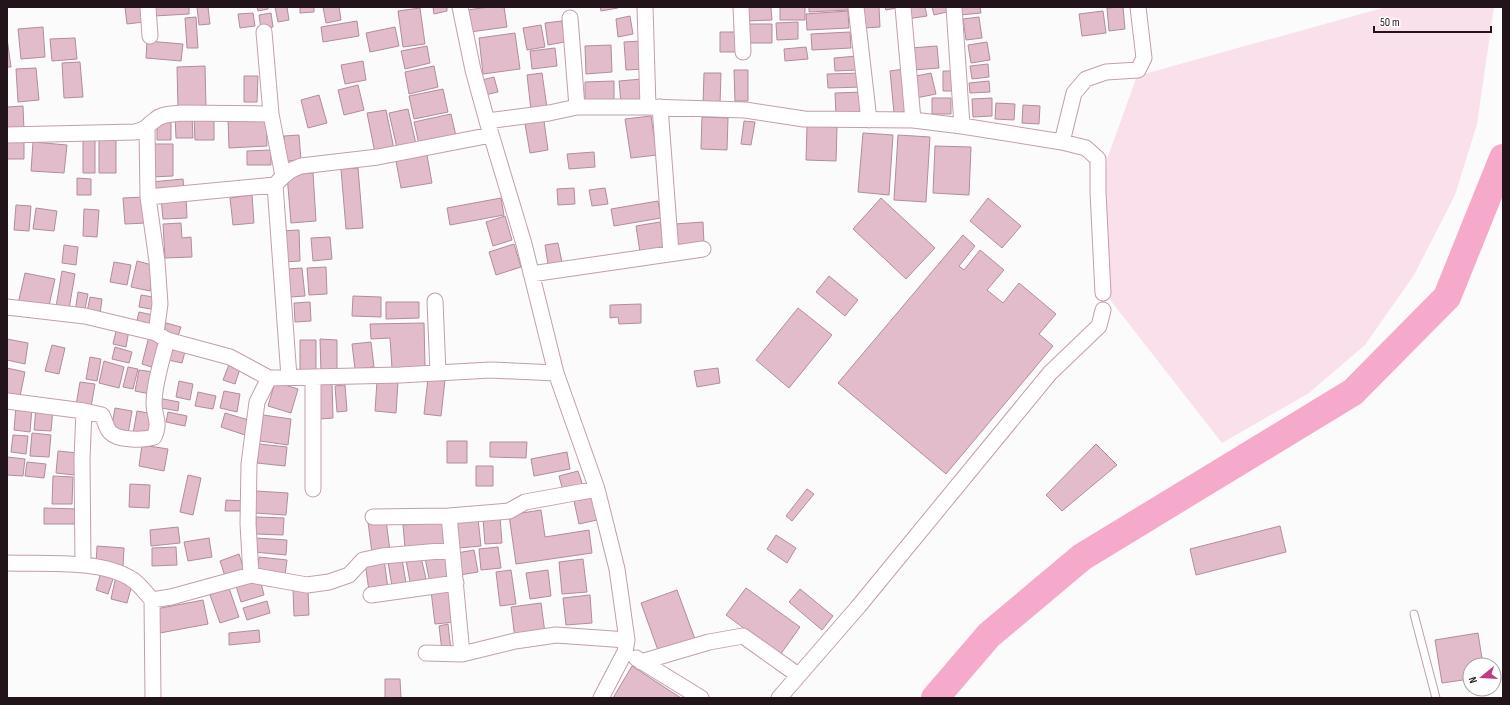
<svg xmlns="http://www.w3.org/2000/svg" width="1510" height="705" font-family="'Sofia Sans Condensed',sans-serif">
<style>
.green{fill:#fae0ea}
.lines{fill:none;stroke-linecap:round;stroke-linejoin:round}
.river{stroke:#f5a9cb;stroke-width:28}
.building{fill:#e3bccc;stroke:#b18d9c}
.lane-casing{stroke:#c39ead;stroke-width:9}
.street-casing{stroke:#c39ead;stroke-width:17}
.lane{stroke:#fff;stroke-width:7}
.street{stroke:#fff;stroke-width:15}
</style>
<rect width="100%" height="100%" fill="#fbfbfb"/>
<path class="green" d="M1386,7H1494L1477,124L1455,195L1414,275L1365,345L1309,393L1222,443L1111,301L1101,243L1107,159L1137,76Z"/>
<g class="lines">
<path class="river" d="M935,698L989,635L1082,557L1353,392L1447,297L1503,158"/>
</g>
<path class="building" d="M125,7H143L144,22L127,24Z
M154,7H189V14L154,16Z
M197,7H208L210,24L199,25Z
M257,7H268V9L258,11Z
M275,7H287L289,20L278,22Z
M300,7H314V12L300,13Z
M323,7H339L341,20L326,23Z
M433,7H447V11L434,14Z
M489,7H504L507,27L470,32L467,10Z
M600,7H618V8L601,11Z
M746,7H771L772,20L747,21Z
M780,7H805V20H780Z
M809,7H848V10L809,12Z
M862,7H879L880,27L864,28Z
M885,7H902L886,10Z
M905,7H925L927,16L907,19Z
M932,7H950L951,11L934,15Z
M959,7H980L981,13L960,15Z
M1123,7L1125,29L1109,31L1107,8Z
M420,8L425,44L403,47L398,11Z
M848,11L849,28L807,30L806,14Z
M1103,11L1106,33L1082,36L1079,14Z
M253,13L255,26L240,28L238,14Z
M271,13L273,27L261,29L259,15Z
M630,16L633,34L618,37L616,19Z
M196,17L198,48H187L185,18Z
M979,17L982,38L966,40L963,19Z
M357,21L359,36L323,42L321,27Z
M562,21L565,42L548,45L545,23Z
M798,22V39L777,40L776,23Z
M744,24H772V43H744Z
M541,25L545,47L527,50L523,28Z
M43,27L45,57L21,59L18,29Z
M395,27L399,46L370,52L366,33Z
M720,32H737V52H720Z
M850,32L851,48L812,50L811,34Z
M515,33L520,69L483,74L479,38Z
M7,38L11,67H7Z
M75,38L77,59L52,61L50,39Z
M147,41L183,44L181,61L146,58Z
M642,41L644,69L626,70L624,42Z
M987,42L990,60L971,63L968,45Z
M611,45L612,72L586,74L585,46Z
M427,46L430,63L405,69L401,51Z
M937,46L939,68L913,70L911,48Z
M806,47L808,59L785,61L784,49Z
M555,48L557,66L532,69L530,51Z
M857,56V70L835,71L834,58Z
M363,61L366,80L345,84L341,65Z
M80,62L83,97L64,98L62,63Z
M988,64L989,77L972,79L970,66Z
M205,66L206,107L178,108L177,67Z
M434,66L438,87L409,94L405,72Z
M36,68L39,100L18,102L16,69Z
M904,69L909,111L894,113L890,71Z
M734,70H748V101H735Z
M943,71H957L958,91H943Z
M542,73L547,108L531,110L527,75Z
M704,73H721L720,104H703Z
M863,73V87L828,88L827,74Z
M931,73L936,94L916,98L911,77Z
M244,76H258L257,102H244Z
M494,77L498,92L485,95L482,80Z
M642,79L644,101L621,103L619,81Z
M614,81V101H585V82Z
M989,81L990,92L970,93L969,83Z
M358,85L364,110L344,115L338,90Z
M443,89L448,112L414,119L409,96Z
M863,92L864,114L836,115L835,93Z
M319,95L327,123L308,128L301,100Z
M932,98H951V114H932Z
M992,98V116L973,117L972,99Z
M996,103L1015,104L1014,120L995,119Z
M1023,105L1040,106L1039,124L1022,123Z
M23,106L24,130L7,131V107Z
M408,109L416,144L397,148L389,113Z
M386,110L394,149L375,153L367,113Z
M451,114L456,136L419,144L414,122Z
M192,115L193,138H176L175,116Z
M214,116V140H195L194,117Z
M266,116L267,146L229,148L228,118Z
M651,116L657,155L631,158L625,119Z
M702,117L728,118L727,150L701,149Z
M157,121H171V140H157Z
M544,121L548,150L530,153L525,124Z
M744,121L755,122L751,145L741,144Z
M807,126L837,127L836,161L806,160Z
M863,133L893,135L889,195L858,192Z
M299,135L301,160L286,161L284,136Z
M898,135L930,137L926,202L894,200Z
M7,139H24V159H7Z
M83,139H95V173H83Z
M99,140H116V173H99Z
M33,142L67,145L64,173L31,171Z
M151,144H173V176L151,177Z
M935,146L971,147L969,195L933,193Z
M271,150V165H247V151Z
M594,152L595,167L569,169L567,154Z
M427,155L432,183L401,188L396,161Z
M358,168L363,228L346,229L341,169Z
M313,173L316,221L291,223L287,175Z
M77,178L91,179V195H77Z
M183,179L184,191L152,194L151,182Z
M574,188L575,204L558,205L557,189Z
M605,188L608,204L592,206L589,190Z
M252,195L254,223L233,225L230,198Z
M186,196L187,218L163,219L161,198Z
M145,197L146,223L125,224L123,198Z
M501,198L504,215L450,225L447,208Z
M881,198L935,248L906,279L853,229Z
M988,198L1021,226L1002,248L970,221Z
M658,201L661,218L614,226L611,209Z
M16,205L31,206L29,231L14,230Z
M36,208L57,211L54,231L33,229Z
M84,209L99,210L97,237L83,236Z
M505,216L512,240L493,246L486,222Z
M660,222L665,248L640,252L636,226Z
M703,222L704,244L676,245L675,224Z
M181,223L182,238L191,237L192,257L165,258L163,224Z
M299,230L300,261L283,262L281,231Z
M963,235L975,246L959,266L964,270L980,250L1004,270L987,290L1003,303L1019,283L1056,314L1039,334L1053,346L946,474L838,383Z
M330,237L332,259L313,261L311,238Z
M558,243L562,262L548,264L545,245Z
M514,244L521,267L496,275L489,252Z
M64,245L78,247L76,265L62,263Z
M137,261L156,266L150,291L131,287Z
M114,262L131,265L127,285L110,282Z
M326,267L327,294L309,295L307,268Z
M302,268L305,296L290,297L287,269Z
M62,271L75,274L69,309L56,307Z
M25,273L55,279L48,310L18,304Z
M829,276L858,300L845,316L816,292Z
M78,292L88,294L84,314L75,312Z
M141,295L159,298L157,310L139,307Z
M353,296L381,297V317L352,316Z
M90,297L102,299L100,314L87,312Z
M310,302L311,321L295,322L294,303Z
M386,302H419V318L386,319Z
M641,304V323L619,324L618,317L610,318V305Z
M798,308L832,335L789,388L756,360Z
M139,312L153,315L150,329L136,325Z
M166,323L181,327L177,339L163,335Z
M424,323L425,367L392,368L390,338L371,339L370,324Z
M117,327L129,330L126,347L113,344Z
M149,336L162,339L155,368L142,364Z
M7,339L28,343L25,364L7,360Z
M320,339L337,340V373H321Z
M300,340H316V374L300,373Z
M371,342L374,367L355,369L352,344Z
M171,344L186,348L182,363L168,360Z
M52,345L65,348L59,374L45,371Z
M115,347L132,352L129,363L112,359Z
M90,357L101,359L97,381L86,379Z
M104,361L124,367L119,388L99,383Z
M230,362L241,366L235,384L223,380Z
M128,367L138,369L133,389L123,387Z
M7,368L25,372L19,401L7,398Z
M718,368L720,383L697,387L694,371Z
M139,370L154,372L150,394L135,391Z
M428,378L445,380L441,416L424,414Z
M179,381L193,384L190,400L176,397Z
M377,381L398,382L396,413L375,411Z
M80,382L95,384L91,407L76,405Z
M275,382L298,389L291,413L268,406Z
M332,382L333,418L320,419L319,383Z
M345,385L347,411L337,412L335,386Z
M224,391L240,394L237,412L220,408Z
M198,392L216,396L213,409L195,406Z
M158,398L179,402L178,411L156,407Z
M16,406L32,408L30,432L14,430Z
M36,408L53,409L51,431L34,430Z
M115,408L132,411L128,434L111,431Z
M137,411L154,414L150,437L133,434Z
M168,412L187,416L185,426L166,422Z
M225,413L252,421L248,436L221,427Z
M263,415L291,419L288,445L260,441Z
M32,433L51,435L49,457L30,456Z
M13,435L28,436L26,454L11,452Z
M447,441H467V463H447Z
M490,442H527L526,458L490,457Z
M259,444L287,447L285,466L257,463Z
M1096,444L1117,465L1062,511L1046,495Z
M142,445L168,449L164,471L139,466Z
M58,451L78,453L75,475L56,473Z
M567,452L570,469L534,476L531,459Z
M7,457L25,459L23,476L7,475Z
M27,462L46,464L44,478L25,476Z
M476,466H493V486H476Z
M578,471L583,486L563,491L559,476Z
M188,475L201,478L193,515L180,512Z
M53,476L73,477L72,504H52Z
M130,484L150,485L149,508L129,507Z
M807,489L814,494L792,521L786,516Z
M256,491L288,493L286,515L255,513Z
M592,498L597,520L579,524L574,501Z
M226,500L245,501V511H225Z
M44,508L78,509L77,524H44Z
M541,510L545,537L589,530L592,553L516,564L509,515Z
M256,517L284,518L283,535L256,534Z
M500,517L502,543L485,544L483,519Z
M478,519L481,546L459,548L457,521Z
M386,520L390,551L372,553L368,522Z
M442,522L444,545L405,548L403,525Z
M1280,526L1286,552L1196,575L1190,549Z
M178,527L180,543L151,546L150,530Z
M776,535L796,548L787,563L767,549Z
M209,538L212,557L188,561L184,542Z
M256,538L287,540L286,555L254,552Z
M97,546L124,548L123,566L96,564Z
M176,547L177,565L152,566V548Z
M498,547L501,568L481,570L479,549Z
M474,550L478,572L460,575L457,553Z
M239,554L244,570L225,576L220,561Z
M447,554L451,579L430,583L425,558Z
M259,557L287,560L285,575L258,572Z
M421,557L426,579L410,582L406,560Z
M384,559L388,589L369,591L365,562Z
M402,559L406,583L392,586L388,562Z
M583,559L587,592L562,594L559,562Z
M511,570L516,604L500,606L496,572Z
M548,570L551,596L530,599L526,573Z
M101,572L114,576L108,594L96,590Z
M116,576L133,581L127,603L111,599Z
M260,579L264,595L241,602L236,586Z
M229,588L239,617L220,623L210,595Z
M746,588L800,627L780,655L726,615Z
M451,589L455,622L435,624L431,591Z
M800,589L833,616L822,630L789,602Z
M293,590H308L309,615L294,616Z
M677,590L695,639L659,653L641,603Z
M590,595L592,623L566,625L563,598Z
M203,600L208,624L160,633L156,609Z
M267,601L270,613L247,620L243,608Z
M541,603L545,633L515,638L511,607Z
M448,624L451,650L442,651L439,626Z
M259,630L260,642L229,645V633Z
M1478,633L1483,665H1470V679L1442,683L1435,640Z
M632,666L681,698H613Z
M385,679H400L401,698H385Z"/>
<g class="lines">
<g class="lane-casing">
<path id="lane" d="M1414,614L1436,698"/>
</g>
<g class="street-casing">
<path id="street" d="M148,7L150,36
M460,7L473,70L487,121L524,244L556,373L597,489L617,569L627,640L625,652L601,698
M645,7L648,107
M741,7L743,52
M856,7L869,120
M903,7L913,120
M954,7L962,126
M570,18L577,107
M264,32L271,114L283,176
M660,107L671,253
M487,121L549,113L577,107H648L745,110L804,119L913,120L962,126L1062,142
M147,129L148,197L157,261L160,304L156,333
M7,135L135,132C149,128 145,127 155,120C161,114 172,114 181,113L271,114
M148,197L275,185
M531,274L703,249
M1103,293L1098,192V159L1086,148L1062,142L1074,93L1086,79L1106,72L1138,70L1144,58L1138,7
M435,301L438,373
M7,307L85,316L156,333L167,340L230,357L269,378
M289,377L275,185C283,176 289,170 301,166L378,157L491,135
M7,401L84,411L82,458L83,565
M84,411L102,415C105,420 106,428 110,432C118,441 144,440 154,437C161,422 154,417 154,404C154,384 162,360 167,340
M313,489V377
M449,516L462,654
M373,517L449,516L498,512L509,511L525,502L597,489
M7,563C43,564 103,559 133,580C140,585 146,593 152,600L171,597L251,575L248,524L249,464L257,402L269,378L400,375L491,370L556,373
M251,575L307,585L329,582L349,575L363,560L382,556L452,550
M371,595L456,583
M152,600L153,698
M426,653L462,654L515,641L556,635L627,640
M636,658L701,698
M641,662L709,642L743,636L798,675
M779,698L858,607L1050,373L1099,326L1103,310"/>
</g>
<use href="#lane" class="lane"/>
<use href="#street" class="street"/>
</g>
<rect width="1510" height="705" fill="none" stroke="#22141a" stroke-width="16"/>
<g transform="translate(1482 677) rotate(252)"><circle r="19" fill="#ffffff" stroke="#a7a1a3"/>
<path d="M0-3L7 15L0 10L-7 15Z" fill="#bf3c82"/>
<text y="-6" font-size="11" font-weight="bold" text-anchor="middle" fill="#22141a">N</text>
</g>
<path d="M1374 26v6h117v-6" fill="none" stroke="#22141a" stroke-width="2"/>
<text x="1380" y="26" font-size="12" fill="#22141a" stroke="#ffffff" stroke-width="3" paint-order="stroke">50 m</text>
</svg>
